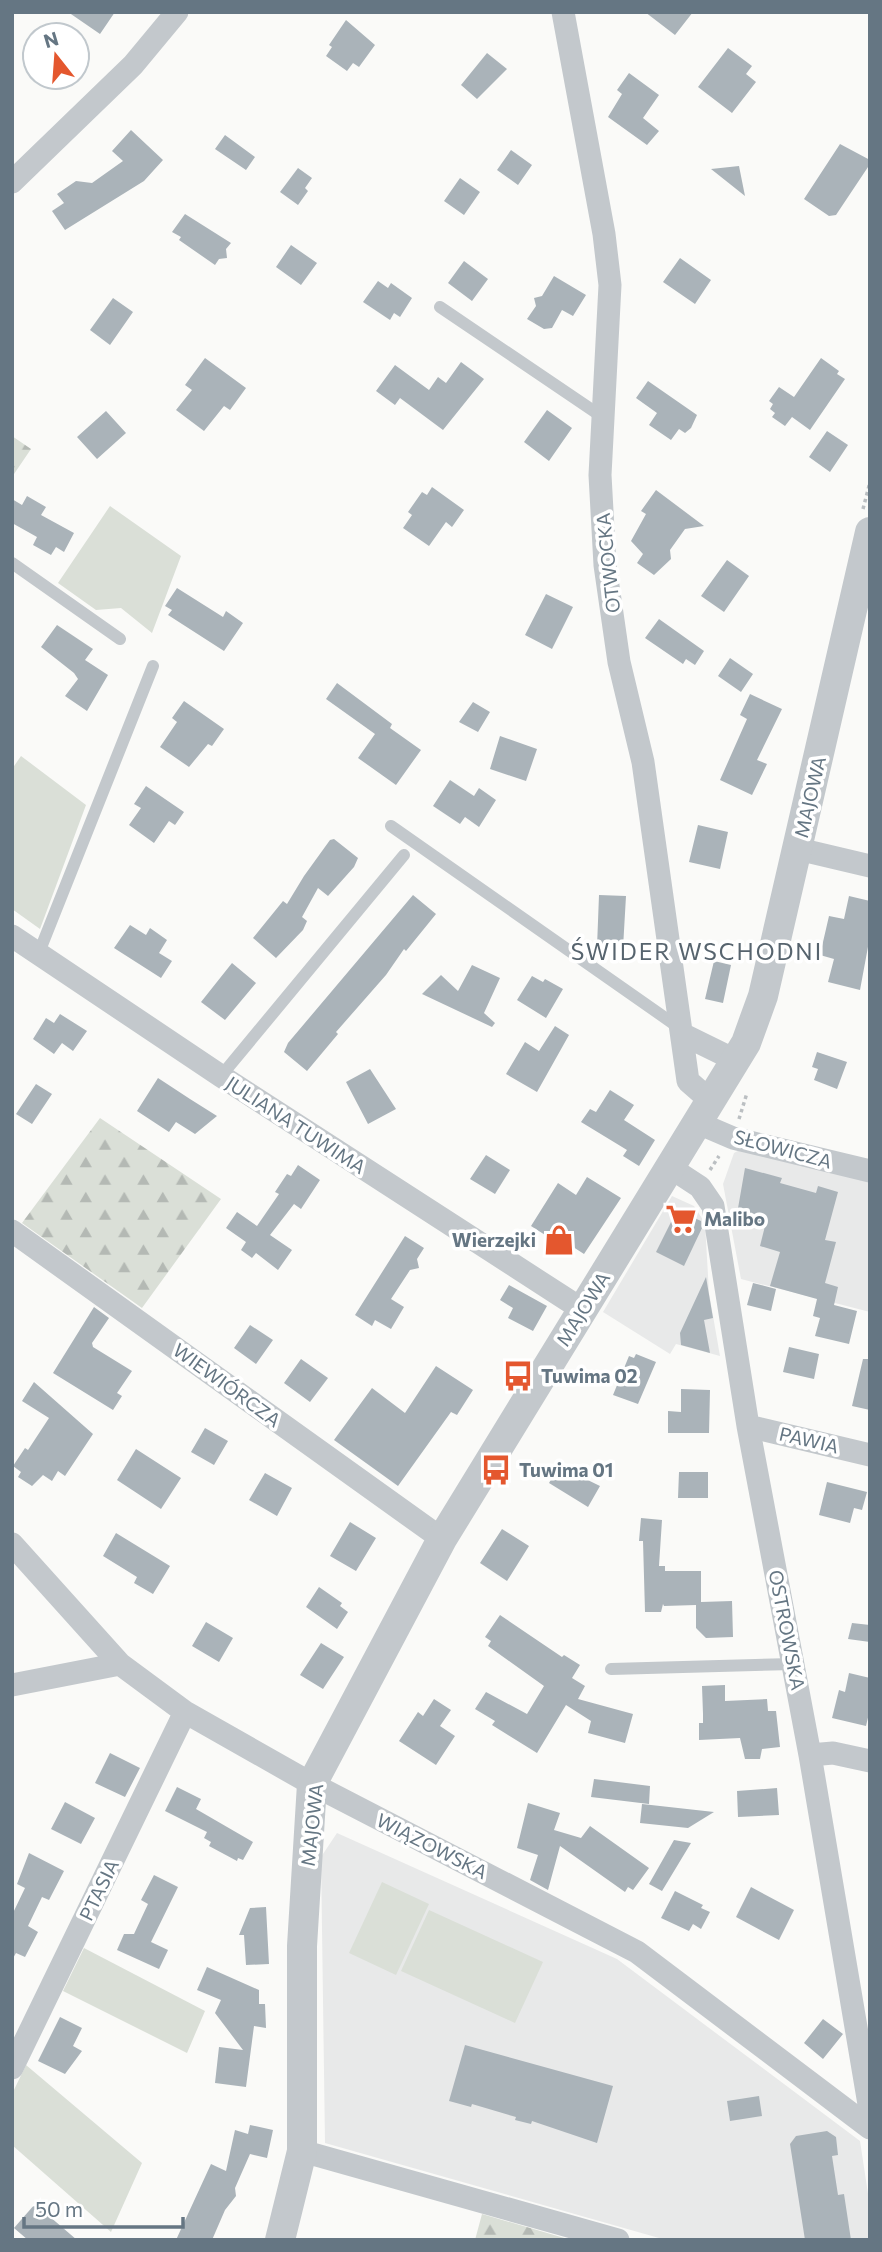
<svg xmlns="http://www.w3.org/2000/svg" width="882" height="2252" font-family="Commissioner,sans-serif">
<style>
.built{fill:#e8e9e9}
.grass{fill:#dadfd7}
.forest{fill:url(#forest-firs)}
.building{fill:#aab3b9}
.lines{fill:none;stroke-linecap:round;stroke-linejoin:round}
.path{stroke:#bbbfc2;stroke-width:3.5;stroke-dasharray:3.5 3.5;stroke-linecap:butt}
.service{stroke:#c3c8cc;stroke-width:12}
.minor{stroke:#c3c8cc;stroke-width:23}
.tertiary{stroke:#c3c8cc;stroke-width:30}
.labels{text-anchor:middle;stroke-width:7;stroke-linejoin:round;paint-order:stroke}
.street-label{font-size:19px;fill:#657683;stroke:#fff}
.poi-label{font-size:19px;font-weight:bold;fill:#657683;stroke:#fff;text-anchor:start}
.quarter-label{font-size:23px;letter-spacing:2px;fill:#57646e;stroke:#fff}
</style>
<defs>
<pattern id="forest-firs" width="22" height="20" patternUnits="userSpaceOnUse" patternTransform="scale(1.75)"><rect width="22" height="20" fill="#dadfd7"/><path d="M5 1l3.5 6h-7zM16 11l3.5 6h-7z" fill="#b4b9b4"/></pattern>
</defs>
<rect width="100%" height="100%" fill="#fafaf8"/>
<path class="built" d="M743,1148L870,1180V1312L741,1279L723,1184L734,1153Z
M672,1196L694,1206L705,1223L709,1293L720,1356L676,1344L670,1354L603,1312Z
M337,1833L617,1959L860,2141L870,2207V2240H666L325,2143L321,1857Z"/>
<path class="grass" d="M110,506L181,556L152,633L121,608L96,610L58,583Z
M21,756L86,805L40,929L12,909V769Z
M382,1882L429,1904L396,1975L349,1953Z
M429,1910L543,1962L515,2023L401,1971Z
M84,1948L205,2011L187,2053L63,1991Z
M26,2065L142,2163L111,2232L12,2145V2094Z"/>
<path class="forest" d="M12,436L31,449L12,477Z
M100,1118L221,1199L142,1308L22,1223Z
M482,2214L571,2240H475Z"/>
<path class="building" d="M68,12H115L100,34Z
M645,12H693L675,35Z
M346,20L375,45L359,67L353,63L347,71L326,56L332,47L329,45Z
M728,48L752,66L746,74L756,82L732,113L698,87Z
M487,53L507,69L477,99L461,85Z
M629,73L659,95L643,118L659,131L647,145L608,117L622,94L617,90Z
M131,130L163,160L144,181L65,230L52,211L64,203L57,194L76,181L92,183L123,161L112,151Z
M225,135L255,157L246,170L215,149Z
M840,144L870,160V164L836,215L829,216L804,199Z
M511,150L532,165L518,185L497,170Z
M739,166L745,196L711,169Z
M298,168L312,178L305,188L308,191L298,205L280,192Z
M460,178L480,192L464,215L444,201Z
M185,214L231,243L226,249L227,258L219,259L215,265L179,240L181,237L172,232Z
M291,245L317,263L301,285L276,267Z
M680,258L711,280L695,304L663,282Z
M464,261L488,279L472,301L448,283Z
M554,276L586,295L573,316L562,310L552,328L544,329L527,319L536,306L534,298L542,296Z
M378,281L388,288L391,283L412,298L400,317L394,313L390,320L363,302Z
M113,298L133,312L110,345L90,330Z
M205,358L246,388L230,410L224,406L204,431L176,410L192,390L185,385Z
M821,358L839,371L837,374L845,379L810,430L792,417L785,426L772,417L775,413L770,409L773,404L769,401L779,387L794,397Z
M461,362L484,379L443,430L400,398L395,405L376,391L395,365L429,390L438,377L446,383Z
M648,381L697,415L691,428L685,433L679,429L671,440L649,425L657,413L636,398Z
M547,410L572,428L549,461L524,442Z
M106,411L126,433L97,459L77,437Z
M827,431L848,445L830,472L809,457Z
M432,487L464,510L452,527L446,522L429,546L403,528L412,515L408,512L422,492L427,495Z
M656,490L704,526L685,529L670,550L671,559L654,575L637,563L643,554L631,541L646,514L641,511Z
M27,496L46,507L41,515L74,533L64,552L56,547L51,555L33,545L37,537L12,523V499L22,505Z
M727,560L749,576L724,612L701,596Z
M177,588L223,617L226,611L243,623L224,651L168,615L172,610L165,606Z
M546,594L573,607L552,649L525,635Z
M659,619L704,651L695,665L686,659L683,664L645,638Z
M57,625L93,649L85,660L108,675L87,711L65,696L78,679L74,673L41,647Z
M730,658L753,674L741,692L718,676Z
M337,683L392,724L390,728L421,750L396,785L358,758L375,734L326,699Z
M750,694L782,709L757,760L767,764L752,795L720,780L747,719L740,715Z
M184,701L224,729L212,746L208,744L189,767L160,747L177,722L172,718Z
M473,702L490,712L478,732L459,722Z
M500,736L537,749L526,781L490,769Z
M450,780L474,796L479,788L496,800L479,827L465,817L460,824L433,806Z
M146,786L184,812L175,825L169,821L154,843L129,825L141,808L134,804Z
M698,825L728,832L720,869L689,862Z
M334,839L358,858L354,867L328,896L318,888L302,917L307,921L303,930L276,958L253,938L283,901L287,904L304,876L330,840Z
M413,895L436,914L406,951L404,949L386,975L336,1032L338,1034L307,1071L284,1052L288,1043Z
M599,895L626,896L623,948L597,947Z
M849,896L870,901V936L860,990L828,982L834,959L820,955L829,916L844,919Z
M130,925L146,935L150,928L167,940L159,953L172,961L161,978L114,948Z
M714,961L731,965L723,1003L705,999Z
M232,963L256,983L225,1020L201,1002Z
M472,965L500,978L484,1013L495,1023L492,1027L422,994L441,975L458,991Z
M532,976L543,982L545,979L563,989L546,1018L517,1000Z
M60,1014L87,1031L73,1051L62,1043L54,1054L33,1039L46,1018L54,1023Z
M555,1026L569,1035L537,1092L506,1074L525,1042L539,1051Z
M817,1052L847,1062L837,1089L814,1080L818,1069L812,1067Z
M370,1069L396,1109L368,1124L346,1082Z
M158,1078L190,1099L217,1116L195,1134L176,1122L169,1132L137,1111Z
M36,1084L52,1094L32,1124L16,1114Z
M610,1090L634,1105L624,1120L655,1140L639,1166L623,1156L627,1150L581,1122L590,1109L596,1112Z
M486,1155L510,1170L495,1194L470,1179Z
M298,1165L320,1180L301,1209L294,1204L270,1235L292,1250L278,1270L256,1253L252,1258L241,1250L246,1242L226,1228L237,1212L257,1226L279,1194L275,1192L287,1174L291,1176Z
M745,1168L782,1178L780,1183L816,1193L818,1186L838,1192L825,1240L836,1242L825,1283L838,1287L834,1305L857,1311L849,1344L815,1336L820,1318L813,1316L817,1299L770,1286L780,1252L760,1246L765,1226L737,1214Z
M587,1177L621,1198L584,1254L567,1243L564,1247L531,1226L558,1183L576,1195Z
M677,1210L701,1221L702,1228L684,1266L656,1252Z
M405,1236L424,1248L417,1259L419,1268L410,1270L391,1299L404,1307L391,1329L375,1320L372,1326L355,1315Z
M706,1277L713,1318L704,1320L710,1353L681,1345L680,1333Z
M753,1283L776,1289L771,1311L747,1305Z
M509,1285L547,1306L533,1331L508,1318L513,1308L500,1300Z
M94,1307L109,1318L92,1343L93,1347L132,1371L117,1393L122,1396L113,1410L53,1373Z
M250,1325L273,1340L256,1364L234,1348Z
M789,1347L819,1354L814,1379L783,1372Z
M636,1354L656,1362L638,1404L613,1395L629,1356L634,1358Z
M301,1359L328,1378L310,1402L284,1383Z
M863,1359H870V1410L852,1406Z
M436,1366L473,1390L457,1415L451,1412L398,1486L334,1440L372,1388L405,1413Z
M34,1382L93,1434L65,1476L58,1471L52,1481L43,1475L32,1486L18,1477L21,1472L13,1466L25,1448L28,1450L49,1418L22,1401Z
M681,1389L710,1390L709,1433H668V1411L681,1412Z
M205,1428L228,1441L214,1465L191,1452Z
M136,1449L181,1478L161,1509L117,1480Z
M559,1466L600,1486L588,1507L549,1483Z
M679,1472H708V1498H678Z
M265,1473L292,1488L277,1516L249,1500Z
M827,1482L867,1492L862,1510L854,1508L850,1523L819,1515Z
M641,1518L662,1520L659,1566H665V1571H701V1602L732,1601L733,1637L706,1638L696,1628V1605L664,1606L663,1604L661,1612H645L643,1541H639Z
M350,1522L376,1538L356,1571L330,1556Z
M502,1529L529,1546L507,1581L480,1563Z
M116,1533L170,1566L153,1594L134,1583L137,1577L103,1556Z
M319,1587L342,1603L340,1606L348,1612L337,1629L306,1607Z
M500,1615L562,1657L564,1655L580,1665L572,1678L585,1686L578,1699L633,1714L625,1743L588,1733L591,1721L566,1705L537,1753L492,1725L495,1721L475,1709L486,1692L527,1714L544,1686L488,1646L491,1641L485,1637Z
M206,1622L233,1638L219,1662L192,1646Z
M852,1623L870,1625V1642L848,1639Z
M321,1643L344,1657L323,1689L300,1675Z
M849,1673L870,1678V1709L866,1726L832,1718L839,1690L845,1692Z
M725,1685V1701L767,1699L768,1711H776L780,1747L762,1749L760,1759H745L740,1738L699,1740V1723H703V1714L702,1686Z
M434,1699L451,1710L440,1726L455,1736L436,1765L399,1741L418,1712L423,1716Z
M110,1753L140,1768L125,1797L95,1783Z
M594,1779L650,1786L649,1804L591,1797Z
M177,1787L201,1799L196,1809L253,1842L243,1860L238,1858L237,1861L209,1846L211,1842L204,1838L207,1832L165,1811Z
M777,1788L779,1815L738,1817L737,1791Z
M65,1802L95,1818L81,1844L51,1829Z
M528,1803L560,1813L554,1830L581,1838L590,1826L649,1868L633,1890L628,1887L625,1892L560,1846L548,1890L530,1880L538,1855L517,1848Z
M642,1804L714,1812L688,1828L640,1823Z
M674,1840L691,1843L662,1891L649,1884Z
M29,1853L64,1871L49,1900L42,1897L28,1926L38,1932L25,1957L16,1953L12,1960V1915L25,1888L17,1884Z
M154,1875L178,1887L151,1942L168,1950L159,1969L117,1950L124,1934H134L148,1904L141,1900Z
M751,1887L794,1910L779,1940L736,1917Z
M675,1891L703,1905L701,1908L710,1912L701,1929L693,1924L689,1931L661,1918Z
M266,1907L269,1964L246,1965L244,1935H239L250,1908Z
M207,1967L259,1990V2004H265L266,2028L254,2026L246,2087L215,2083L219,2047L243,2050L215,2013L221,2000L197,1990Z
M60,2017L82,2028L73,2046L82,2051L65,2074L38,2061Z
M823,2019L843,2034L823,2059L804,2043Z
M465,2045L613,2086L597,2143L532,2121L531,2124L515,2120L516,2117L472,2104L471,2107L449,2101Z
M759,2096L762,2116L730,2121L727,2101Z
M250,2125L273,2130L267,2158L250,2154L235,2188L236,2196L225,2210L212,2240H176L211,2164L226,2171L235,2130L248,2134Z
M827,2131L836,2137L838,2155L832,2156L838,2195L844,2194L851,2240H805L790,2144L796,2136Z
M35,2204L77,2240H28L14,2228Z"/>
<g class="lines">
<path class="path" d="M863,509L870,482
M739,1119L747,1093
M710,1170L719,1156"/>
<path class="service" d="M440,307L604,418
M12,563L120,639
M391,826L681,1029
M38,955L153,666
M221,1076L404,855
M611,1669L793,1664"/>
<path class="minor" d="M563,12L604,234L610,285L600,475L605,565L619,662L643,762L688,1081L712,1102
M12,182L133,65L177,12
M798,849L870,866
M12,936L221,1076L583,1310
M682,1034L737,1061
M698,1123L733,1138L870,1171
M671,1168L700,1187L713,1206L748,1426L810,1755L870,2110
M12,1231L442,1539
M748,1426L870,1455
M12,1544L120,1664L185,1712L312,1784L637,1952L870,2128
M12,1685L120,1664
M810,1755L833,1753L870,1761
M12,2068L185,1712
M302,2151L618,2240"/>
<path class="tertiary" d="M280,2240L302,2151V1946L312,1784L442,1539L746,1043L763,996L870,532"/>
</g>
<defs>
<g id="supermarket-bare" transform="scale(2.415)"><path d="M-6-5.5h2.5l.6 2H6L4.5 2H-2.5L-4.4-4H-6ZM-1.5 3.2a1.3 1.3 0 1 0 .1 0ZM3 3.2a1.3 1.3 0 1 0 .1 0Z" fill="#e4572e" stroke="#fff" stroke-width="2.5" paint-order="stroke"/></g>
<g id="shop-bare" transform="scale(2.415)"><path d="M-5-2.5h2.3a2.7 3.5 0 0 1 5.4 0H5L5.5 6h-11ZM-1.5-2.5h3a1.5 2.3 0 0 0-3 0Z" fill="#e4572e" stroke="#fff" stroke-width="2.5" paint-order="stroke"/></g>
<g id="bus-bare" transform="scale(2.415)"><path d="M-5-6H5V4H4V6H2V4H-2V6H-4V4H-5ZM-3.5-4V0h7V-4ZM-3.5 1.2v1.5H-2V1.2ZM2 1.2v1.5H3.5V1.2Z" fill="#e4572e" stroke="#fff" stroke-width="2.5" paint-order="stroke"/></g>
</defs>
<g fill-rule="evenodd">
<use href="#supermarket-bare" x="681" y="1219"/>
<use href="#shop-bare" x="559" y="1240"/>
<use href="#bus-bare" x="518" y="1376"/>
<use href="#bus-bare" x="496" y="1470"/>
</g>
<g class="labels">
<g class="street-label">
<text transform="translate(608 563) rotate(-96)" y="7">OTWOCKA</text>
<text transform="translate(810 797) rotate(-77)" y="7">MAJOWA</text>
<text transform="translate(296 1125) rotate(33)" y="7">JULIANA TUWIMA</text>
<text transform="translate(783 1149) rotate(15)" y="7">SŁOWICZA</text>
<text transform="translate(583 1309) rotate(-58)" y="7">MAJOWA</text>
<text transform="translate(227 1385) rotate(36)" y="7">WIEWIÓRCZA</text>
<text transform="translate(809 1440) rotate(13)" y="7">PAWIA</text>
<text transform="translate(787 1630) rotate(79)" y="7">OSTROWSKA</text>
<text transform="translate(312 1825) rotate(-84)" y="7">MAJOWA</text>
<text transform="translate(432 1846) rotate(27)" y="7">WIĄZOWSKA</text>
<text transform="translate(99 1890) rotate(-64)" y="7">PTASIA</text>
</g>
<g class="poi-label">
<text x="704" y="1226">Malibo</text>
<text x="536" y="1247" text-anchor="end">Wierzejki</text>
<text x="541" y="1383">Tuwima 02</text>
<text x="519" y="1477">Tuwima 01</text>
</g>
<g class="quarter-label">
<text x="697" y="960">ŚWIDER WSCHODNI</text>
</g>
</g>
<rect width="882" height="2252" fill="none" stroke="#657683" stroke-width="28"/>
<g transform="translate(56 56) rotate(343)"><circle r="33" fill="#ffffff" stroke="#c1c8cd" stroke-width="2"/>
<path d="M0-5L12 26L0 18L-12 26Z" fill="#e4572e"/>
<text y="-10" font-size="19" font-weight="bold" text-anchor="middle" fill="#657683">N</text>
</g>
<path d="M24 2217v10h159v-10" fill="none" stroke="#657683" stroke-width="3.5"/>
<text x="35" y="2217" font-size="21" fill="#657683" stroke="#ffffff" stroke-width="5" paint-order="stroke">50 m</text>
</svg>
